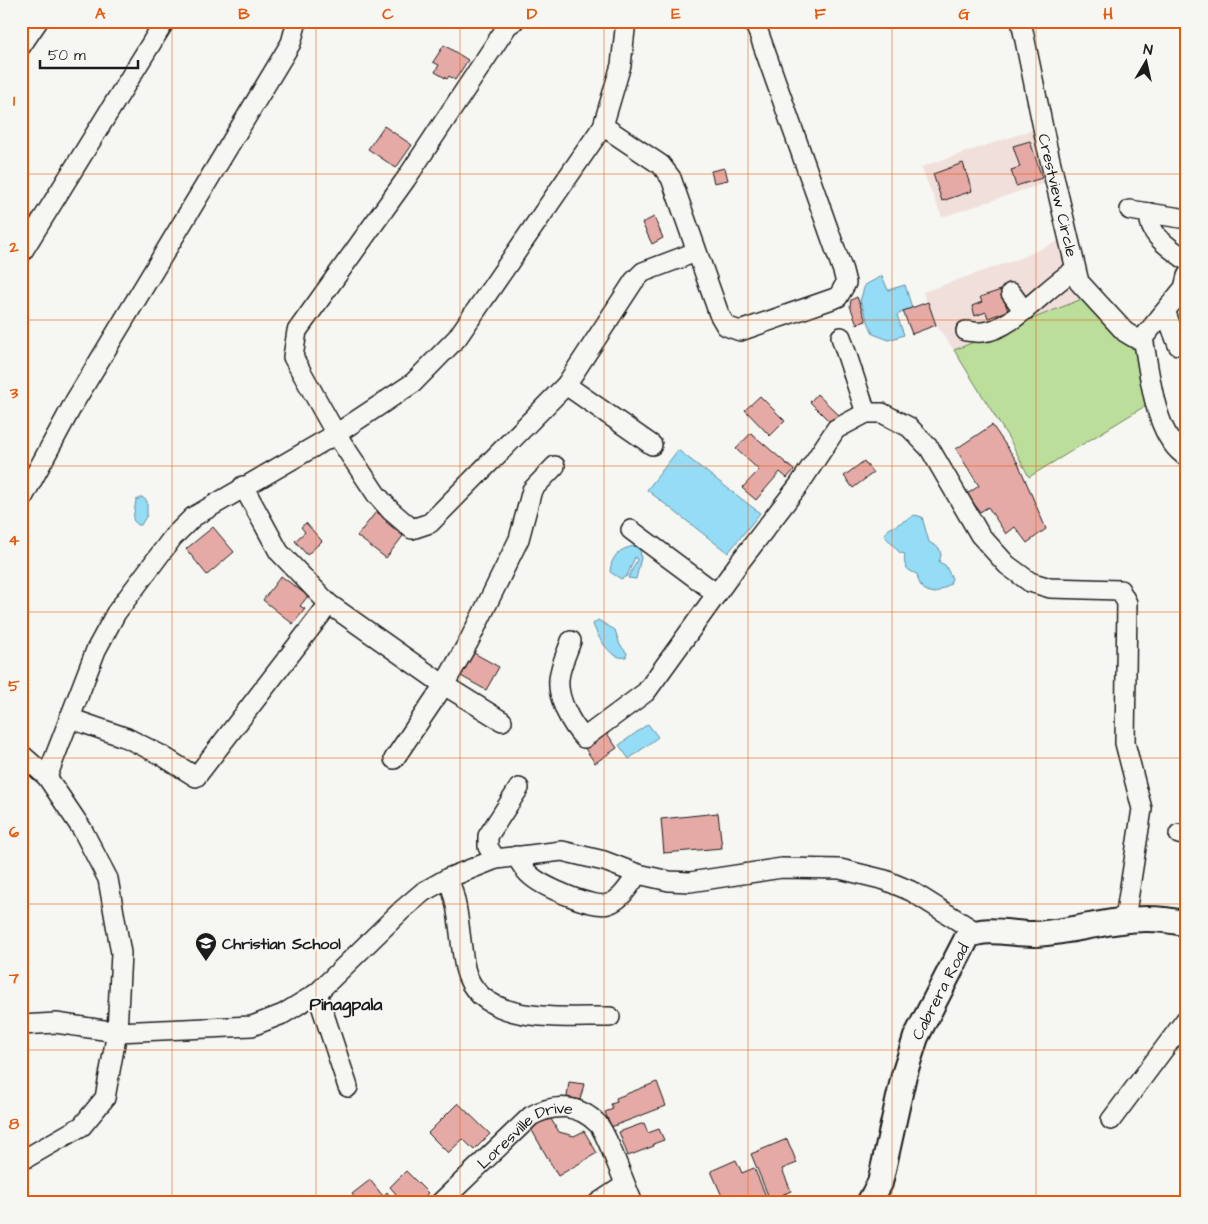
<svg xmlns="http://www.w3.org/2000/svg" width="1208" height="1224" font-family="'Architects Daughter',sans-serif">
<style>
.built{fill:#f1dfdb}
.green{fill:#bbdf9a;stroke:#6c7e5b}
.water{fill:#95dcf7;stroke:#658f9f}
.building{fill:#e5aaa6;stroke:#1c1c1c}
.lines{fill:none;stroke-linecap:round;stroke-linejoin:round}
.minor-casing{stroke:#1c1c1c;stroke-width:22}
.major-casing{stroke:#1c1c1c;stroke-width:28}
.minor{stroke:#f6f6f2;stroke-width:19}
.major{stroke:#f6f6f2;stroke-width:24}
.grid{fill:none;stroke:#e8590c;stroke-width:1;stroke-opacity:0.55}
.labels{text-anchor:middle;stroke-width:4;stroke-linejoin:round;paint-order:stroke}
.street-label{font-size:16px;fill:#1c1c1c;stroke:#f6f6f2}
.poi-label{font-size:16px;font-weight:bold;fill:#1c1c1c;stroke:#f6f6f2;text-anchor:start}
.neighbourhood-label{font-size:18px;font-weight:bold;fill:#1c1c1c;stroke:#f6f6f2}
.neatline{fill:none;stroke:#e8590c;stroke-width:2}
.grid-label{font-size:16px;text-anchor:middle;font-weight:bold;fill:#e8590c}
</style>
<rect width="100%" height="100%" fill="#f6f6f2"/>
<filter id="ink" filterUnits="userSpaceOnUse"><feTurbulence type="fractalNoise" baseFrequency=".02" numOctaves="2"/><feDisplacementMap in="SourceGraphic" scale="10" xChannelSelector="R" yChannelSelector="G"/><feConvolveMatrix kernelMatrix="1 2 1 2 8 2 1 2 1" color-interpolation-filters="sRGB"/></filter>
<g filter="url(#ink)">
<path class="built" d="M1035,129L1048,182L942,217L921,167Z
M1059,241L1066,275L1082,299L954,350L936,325L923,292L1018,259Z"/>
<path class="green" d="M1082,299L1121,339L1135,348L1150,403L1029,477L1011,442L954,350Z"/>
<path class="water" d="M882,276L888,290L905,285L912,308L897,315L904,335L889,340L873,334L860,301L865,285Z
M678,450L760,513L728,553L647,490Z
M142,497L147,501V515L141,525H138L133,520L136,500Z
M915,515L922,517L929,542L939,548L941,555L939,562L945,565L952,578L950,584L936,593C923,592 919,586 917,574C906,570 903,566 905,554L900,553L884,535L889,529Z
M635,546L640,548L641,558L636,579L628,578L637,560L635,557L627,576L621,579L610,572C611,556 620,548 635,546Z
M598,620L615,630L620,645L627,653L626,657C611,661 597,636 593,624Z
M648,724L658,737L629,759L619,745Z"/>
<path class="building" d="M444,45L468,60L455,80L449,76L447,79L435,72L439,65L433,62Z
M384,126L412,145L396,168L368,149Z
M1030,141L1042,178L1016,186L1011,170L1020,167L1013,146Z
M963,163L972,191L942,201L933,174Z
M725,168L728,180L714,183L711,171Z
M654,217L663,238L652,244L642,223Z
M1001,290L1008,311L988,318L986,312L975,316L972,306L982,302L980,297Z
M857,297L866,321L857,324L850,306L851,300Z
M1186,301L1187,340H1183Z
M928,302L936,325L912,334L903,311Z
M817,394L839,415L831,423L810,402Z
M760,396L785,421L770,436L745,410Z
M992,425L1018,463L1046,529L1027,543L1015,527L1006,534L988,507L980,512L967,494L979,486L956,449Z
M751,433L794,470L787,478L780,472L756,500L742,488L759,470L736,449Z
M864,461L873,473L853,488L844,476Z
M376,512L389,519L386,522L403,536L386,558L357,536Z
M306,523L322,541L307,555L295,541L305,532L301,527Z
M213,527L234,552L207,575L186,549Z
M281,576L308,596L300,606L305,609L293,624L263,600Z
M472,652L499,667L486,690L459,675Z
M606,732L617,748L595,763L584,747Z
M718,813L722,848L664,853L661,819Z
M569,1082L584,1084L580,1100L567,1097Z
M657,1082L666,1106L611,1127L605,1112L613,1109L611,1104L617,1102L616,1098Z
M458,1103L490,1134L474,1150L463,1139L448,1153L428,1133Z
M549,1116L559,1132L574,1136L584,1131L597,1153L558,1176L530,1127Z
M644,1123L648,1133L659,1129L664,1140L653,1144L654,1146L628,1156L619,1132Z
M787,1139L797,1163L782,1169L791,1191L770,1200L751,1154Z
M736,1160L742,1173L754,1168L769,1203H725L711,1171Z
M406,1171L428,1193L418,1203H398L393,1197L396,1194L390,1187Z
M370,1180L383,1196L387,1192L395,1203H359L352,1194Z
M786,1194L789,1203H771L770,1201Z"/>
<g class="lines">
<g class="minor-casing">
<g id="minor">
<path d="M514,21L508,25L406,179L297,331L293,357L336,434L376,494L391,511L412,529L430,523L566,385L634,281L643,272L696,252"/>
<path id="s1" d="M1021,21L1047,147L1079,282L1125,332L1135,338H1143"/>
<path d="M21,46L38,21"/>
<path d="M603,126L661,165L671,178L719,314L726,326L740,331L838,297L846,283L843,271L759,34L755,25L749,21"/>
<path d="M1130,210L1187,219"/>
<path d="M1150,213C1147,236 1171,248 1187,261"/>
<path d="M21,254L165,21"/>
<path d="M1011,293L1024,311"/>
<path d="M1166,313L1178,345H1187"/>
<path d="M966,331C971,331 977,333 982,332C1013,330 1048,285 1075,270"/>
<path d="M841,337L866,413"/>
<path d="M1143,338C1150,373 1154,437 1187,457"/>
<path d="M1143,338L1184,288L1187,276"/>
<path d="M566,385L652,445"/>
<path d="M243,486L279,552L329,604L444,685L502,721"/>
<path d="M21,501L75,401L291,43L297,21"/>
<path d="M631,530L717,594"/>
<path d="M571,641C567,653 560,666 559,679C557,699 571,724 584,738L646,692L739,563L799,485L836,429L866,413H882L909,427L930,449L980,535L1007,565L1030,582L1050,588L1120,590L1127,603L1125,743L1142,809L1125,919"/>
<path d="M69,718L127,738L161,755L196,777L329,604"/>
<path d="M21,754L47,777L82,829L108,879L121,953L117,1032L105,1098L82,1126L21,1161"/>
<path d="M394,759L444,685L469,641L519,539L532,490L555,466"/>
<path d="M47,777L96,650L116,613L173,537L193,517L336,434L413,383L457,338L603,126L621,65L626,21"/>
<path d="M1179,834L1187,836"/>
<path d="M516,856C520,862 524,870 530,875C541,886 593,909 608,904C622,900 629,885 638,874"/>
<path d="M496,859L488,847V836L519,788"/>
<path d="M448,878C460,907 459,938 465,968C478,1027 566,1016 610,1017"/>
<path d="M317,993L348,1087"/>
<path d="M21,1025L56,1023L117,1032L252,1026L283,1014L317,993L402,910L423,892L448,878L496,859L562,851L604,861L638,874L669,881L690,882L782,868L840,869L885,880L911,891L976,932"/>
<path d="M1111,1120L1187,1018"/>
<path id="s2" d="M440,1203L531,1116C554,1103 579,1104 598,1124C607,1134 626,1188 633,1203"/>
<path d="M598,1203L625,1185"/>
</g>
</g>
<g class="major-casing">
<g id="major">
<path id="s3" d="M869,1203L880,1183L904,1075L916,1037L968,936C987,926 1014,935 1036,934C1091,930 1129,910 1187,924"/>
</g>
</g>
<use href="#minor" class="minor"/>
<use href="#major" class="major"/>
</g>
</g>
<path class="grid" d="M172,21V1203M316,21V1203M460,21V1203M604,21V1203M748,21V1203M892,21V1203M1036,21V1203M21,174H1187M21,320H1187M21,466H1187M21,612H1187M21,758H1187M21,904H1187M21,1050H1187"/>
<defs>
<g id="school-pin" transform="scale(1.125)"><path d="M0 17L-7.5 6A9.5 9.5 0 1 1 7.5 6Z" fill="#1c1c1c" stroke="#f6f6f2"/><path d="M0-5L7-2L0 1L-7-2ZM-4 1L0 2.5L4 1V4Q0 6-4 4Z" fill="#fff"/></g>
</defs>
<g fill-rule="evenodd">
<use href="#school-pin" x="206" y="943"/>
</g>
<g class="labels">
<g class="street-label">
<text dy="6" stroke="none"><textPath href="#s1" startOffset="178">Crestview Circle</textPath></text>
<text dy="6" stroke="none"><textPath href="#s3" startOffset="225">Cabrera Road</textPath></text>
<text dy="6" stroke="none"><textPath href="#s2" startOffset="112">Loresville Drive</textPath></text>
</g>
<g class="poi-label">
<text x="222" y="949">Christian School</text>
</g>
<g class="neighbourhood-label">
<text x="346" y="1010">Pinagpala</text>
</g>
</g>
<rect width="1208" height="1224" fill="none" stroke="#f6f6f2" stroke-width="55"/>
<g transform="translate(1146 62) rotate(9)" stroke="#f6f6f2" stroke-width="4" paint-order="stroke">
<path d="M0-4L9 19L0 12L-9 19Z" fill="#1c1c1c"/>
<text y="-8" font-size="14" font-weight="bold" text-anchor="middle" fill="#1c1c1c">N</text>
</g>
<path d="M40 60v8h98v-8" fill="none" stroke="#1c1c1c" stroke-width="2.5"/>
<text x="48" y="60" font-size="15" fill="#1c1c1c" stroke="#f6f6f2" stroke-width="4" paint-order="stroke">50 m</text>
<rect x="28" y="28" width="1152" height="1168" class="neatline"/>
<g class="grid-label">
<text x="100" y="19">A</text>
<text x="244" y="19">B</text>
<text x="388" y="19">C</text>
<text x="532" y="19">D</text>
<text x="676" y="19">E</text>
<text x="820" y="19">F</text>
<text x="964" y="19">G</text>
<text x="1108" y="19">H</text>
<text x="14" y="106">1</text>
<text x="14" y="252">2</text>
<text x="14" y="398">3</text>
<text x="14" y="545">4</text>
<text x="14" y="691">5</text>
<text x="14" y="837">6</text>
<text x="14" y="983">7</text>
<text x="14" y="1129">8</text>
</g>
</svg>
